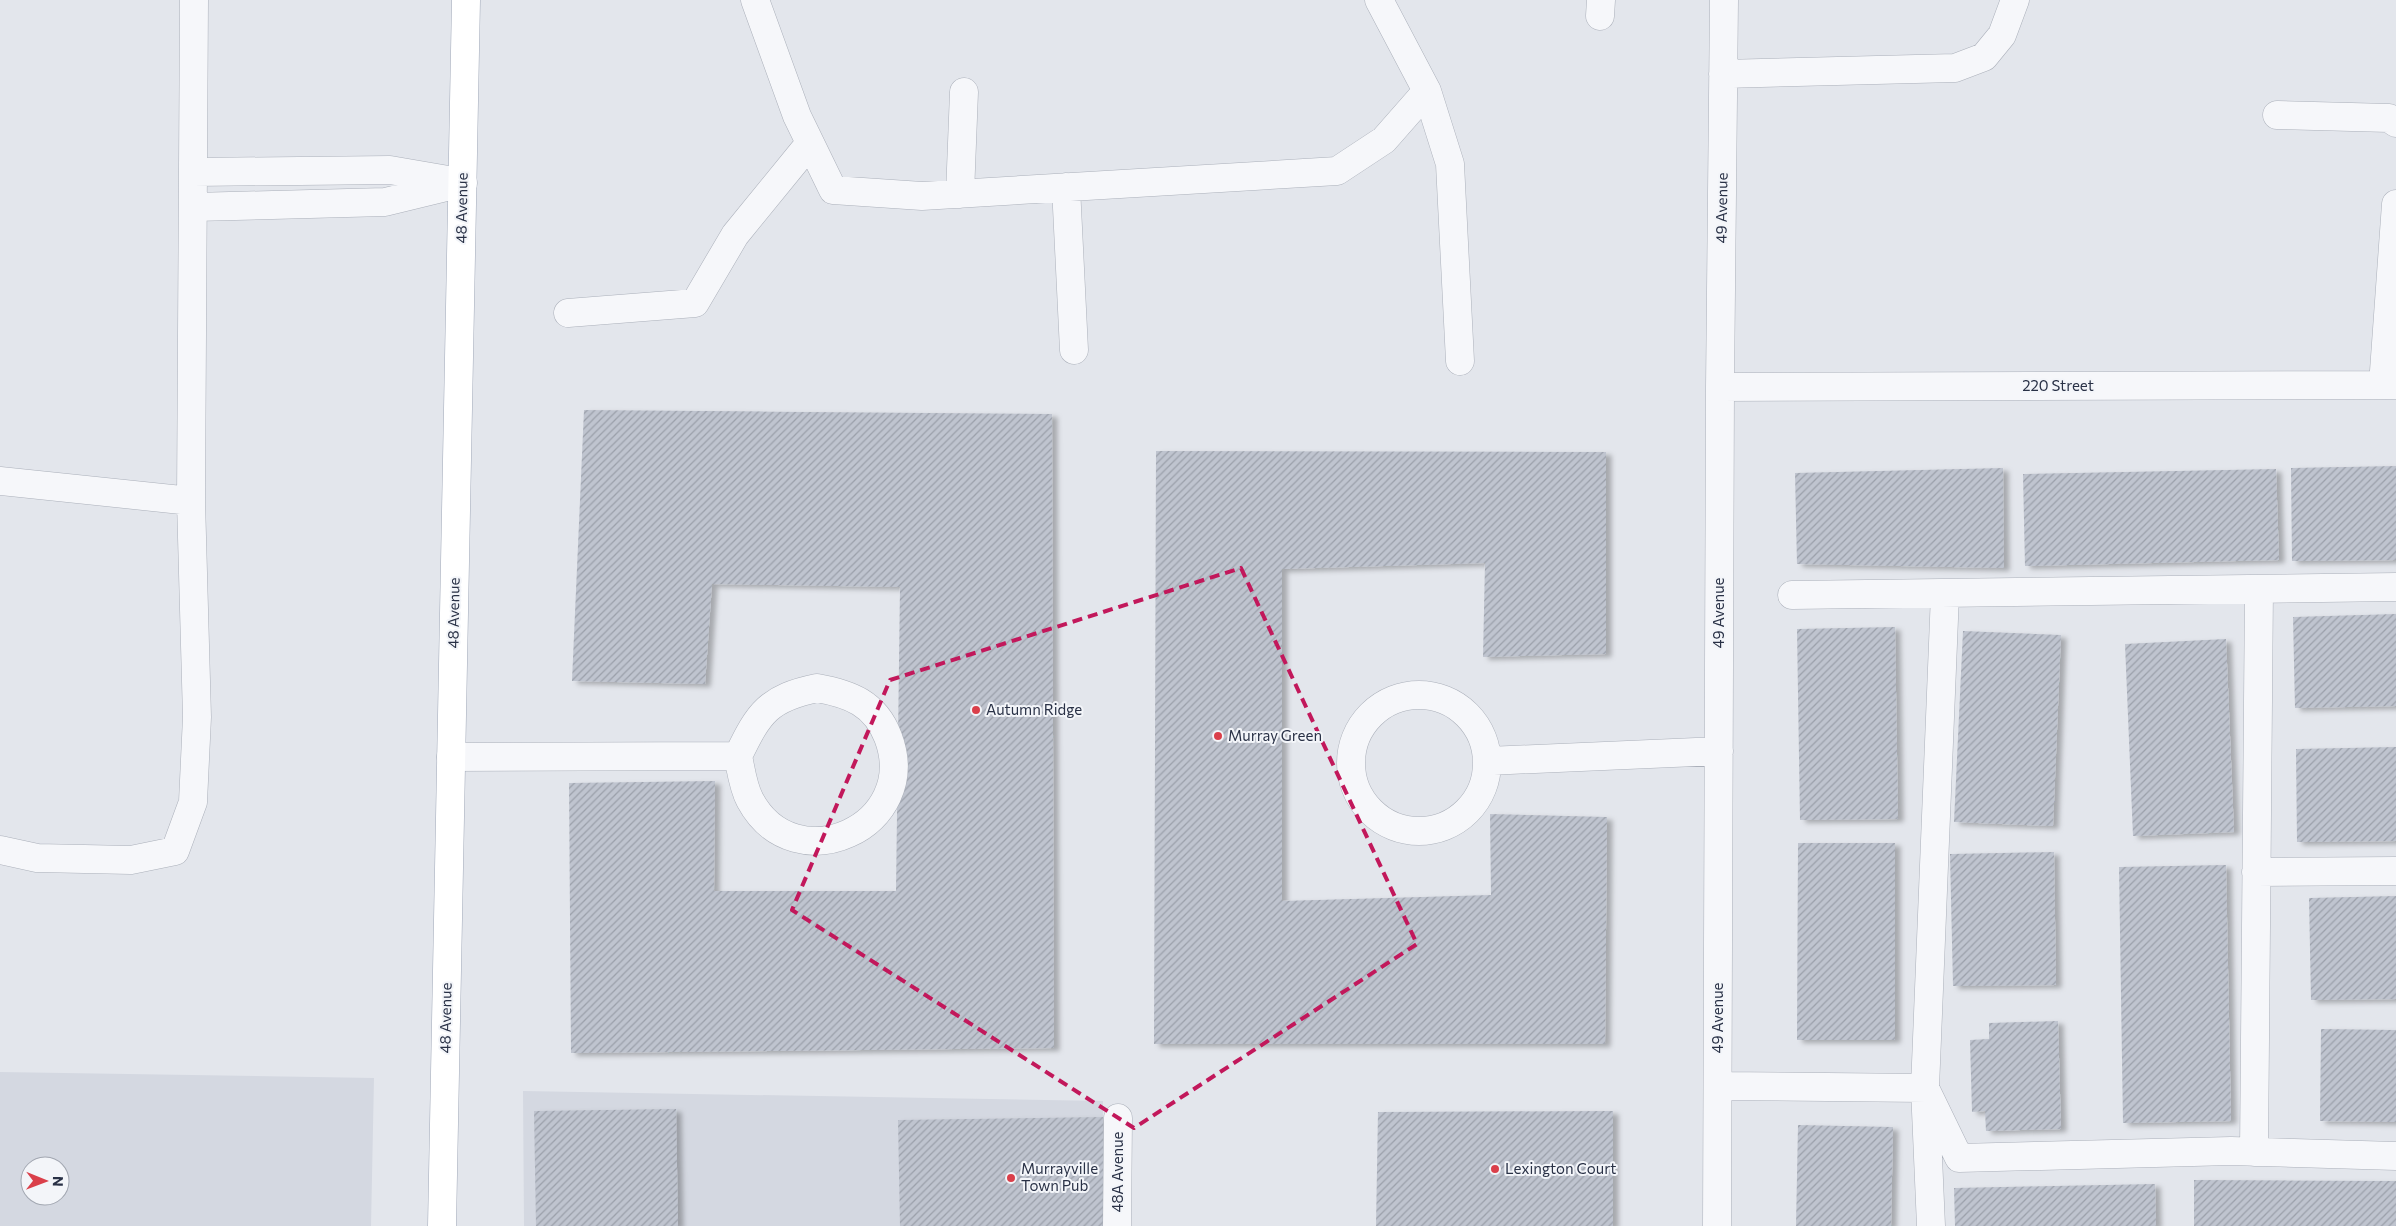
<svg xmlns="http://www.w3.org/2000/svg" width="2396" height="1226" font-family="Commissioner,sans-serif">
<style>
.built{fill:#d4d8e1;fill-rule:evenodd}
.building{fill:url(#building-hatch);filter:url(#shadow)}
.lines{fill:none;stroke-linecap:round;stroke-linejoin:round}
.minor-casing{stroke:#abb0ba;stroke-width:29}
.major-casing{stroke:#a1a9b9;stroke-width:29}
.minor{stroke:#f6f7fa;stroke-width:28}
.major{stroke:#fff;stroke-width:28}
.marked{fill:none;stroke:#c2185b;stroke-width:4;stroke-dasharray:10 6;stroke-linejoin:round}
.poi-dot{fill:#da3f4a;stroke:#f3f5f9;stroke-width:2}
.labels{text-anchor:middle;stroke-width:4;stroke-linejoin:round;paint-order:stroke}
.street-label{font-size:15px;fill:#293146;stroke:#f3f5f9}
.poi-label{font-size:15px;fill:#293146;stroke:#f3f5f9;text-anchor:start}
</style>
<defs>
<pattern id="building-hatch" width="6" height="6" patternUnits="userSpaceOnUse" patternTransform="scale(1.25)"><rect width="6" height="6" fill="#bfc4cf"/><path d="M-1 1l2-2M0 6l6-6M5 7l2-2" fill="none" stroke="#9ba0aa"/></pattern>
<filter id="shadow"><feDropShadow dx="5.5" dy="3" stdDeviation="2.5" flood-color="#0004"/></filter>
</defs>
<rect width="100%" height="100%" fill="#e3e6ec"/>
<path class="built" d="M0,1072L374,1078L371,1226H0ZM30,1166H60V1196H30Z
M523,1091L1103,1101L1102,1226H524Z"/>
<path class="building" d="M584,410L1052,414L1054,1048L571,1053L569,783L715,781L714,891H896L900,587L712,584L705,684L572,681Z
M1156,451L1606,452V654L1483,657L1485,563L1282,569V901L1491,895L1490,814L1607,817L1605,1044H1154Z
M2396,466V560L2292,561L2291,468Z
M2003,468L2004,568L1797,564L1795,473Z
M2276,469L2279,560L2025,566L2023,474Z
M2396,614V706L2295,708L2293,617Z
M1895,627L1898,819L1800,820L1797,629Z
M1963,631L2061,635L2053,826L1954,822Z
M2226,639L2234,832L2133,836L2125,644Z
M2396,747V841L2297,842L2296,749Z
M1798,843H1895V1040H1797Z
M2054,852L2056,985L1953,986L1950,854Z
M2226,865L2231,1121L2123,1123L2119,867Z
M2396,896V999L2311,1000L2309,898Z
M2058,1021L2061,1129L1986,1131L1985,1111L1972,1112L1970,1040L1989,1039V1023Z
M2321,1029L2396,1030V1122L2320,1121Z
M676,1109L678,1226H536L534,1111Z
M1613,1111V1226H1376L1378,1112Z
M1103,1117L1105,1226H900L898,1120Z
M1798,1125L1893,1127L1891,1226H1796Z
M2194,1180L2396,1181V1226H2194Z
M2155,1184L2156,1226H1955L1954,1188Z"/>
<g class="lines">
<g class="minor-casing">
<path id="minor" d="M755,0L797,116L833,190L922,196L1337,171L1384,140L1427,91
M1379,0L1427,91L1450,164L1460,361
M1600,16L1601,0
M1723,74L1955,68L1984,57L2002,35L2015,0
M2277,115L2389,118L2396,123
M194,172L390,170L454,181
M1066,187L1074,350
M960,194L964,92
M194,207L385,202L463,183
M568,313L695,303L735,235L810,143
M2383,385L2396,204
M1720,387L2396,385
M0,481L191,501L194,0
M1792,595L2396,587
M817,688C850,694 875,703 888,737C922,826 795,884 750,800C743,787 741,770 738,756C759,712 769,698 817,688Z
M1351 763a68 68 0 1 1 136 0a68 68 0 1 1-136 0Z
M451,757L738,756
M1488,761L1719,751
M0,850L37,858L131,860L175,851L193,802L197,717L191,501
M2256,872L2396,871
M1718,1086L1925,1088L1959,1158L2231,1151L2396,1156
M2254,1152L2259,589
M1117,1226L1118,1118
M1717,1226L1720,387L1724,0
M1931,1226L1925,1088L1945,594"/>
</g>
<g class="major-casing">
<path id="major" d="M442,1226L466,0"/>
</g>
<use href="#minor" class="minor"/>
<use href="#major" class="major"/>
</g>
<path class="marked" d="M1241,568L1417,944L1134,1128L792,910L890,680Z"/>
<g class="poi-dot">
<circle cx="976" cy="710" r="5"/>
<circle cx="1218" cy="736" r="5"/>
<circle cx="1495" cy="1169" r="5"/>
<circle cx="1011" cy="1178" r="5"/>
</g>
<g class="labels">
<g class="street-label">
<text transform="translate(462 208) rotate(-89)" y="5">48 Avenue</text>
<text transform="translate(1722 208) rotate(-89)" y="5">49 Avenue</text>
<text x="2058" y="391">220 Street</text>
<text transform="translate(454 613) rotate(-89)" y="5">48 Avenue</text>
<text transform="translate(1719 613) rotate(-90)" y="5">49 Avenue</text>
<text transform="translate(446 1018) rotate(-89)" y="5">48 Avenue</text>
<text transform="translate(1718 1018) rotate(-90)" y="5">49 Avenue</text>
<text transform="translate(1118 1172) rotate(-90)" y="5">48A Avenue</text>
</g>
<g class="poi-label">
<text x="986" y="715">Autumn Ridge</text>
<text x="1228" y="741">Murray Green</text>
<text x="1021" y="1174">Murrayville<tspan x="1021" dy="17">Town Pub</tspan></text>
<text x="1505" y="1174">Lexington Court</text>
</g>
</g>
<g transform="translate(45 1181) rotate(91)"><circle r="24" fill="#f3f5f9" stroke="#a2a7b1"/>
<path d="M0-4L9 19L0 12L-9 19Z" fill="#da3f4a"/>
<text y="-8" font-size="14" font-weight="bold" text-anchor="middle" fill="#293146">N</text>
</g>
</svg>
